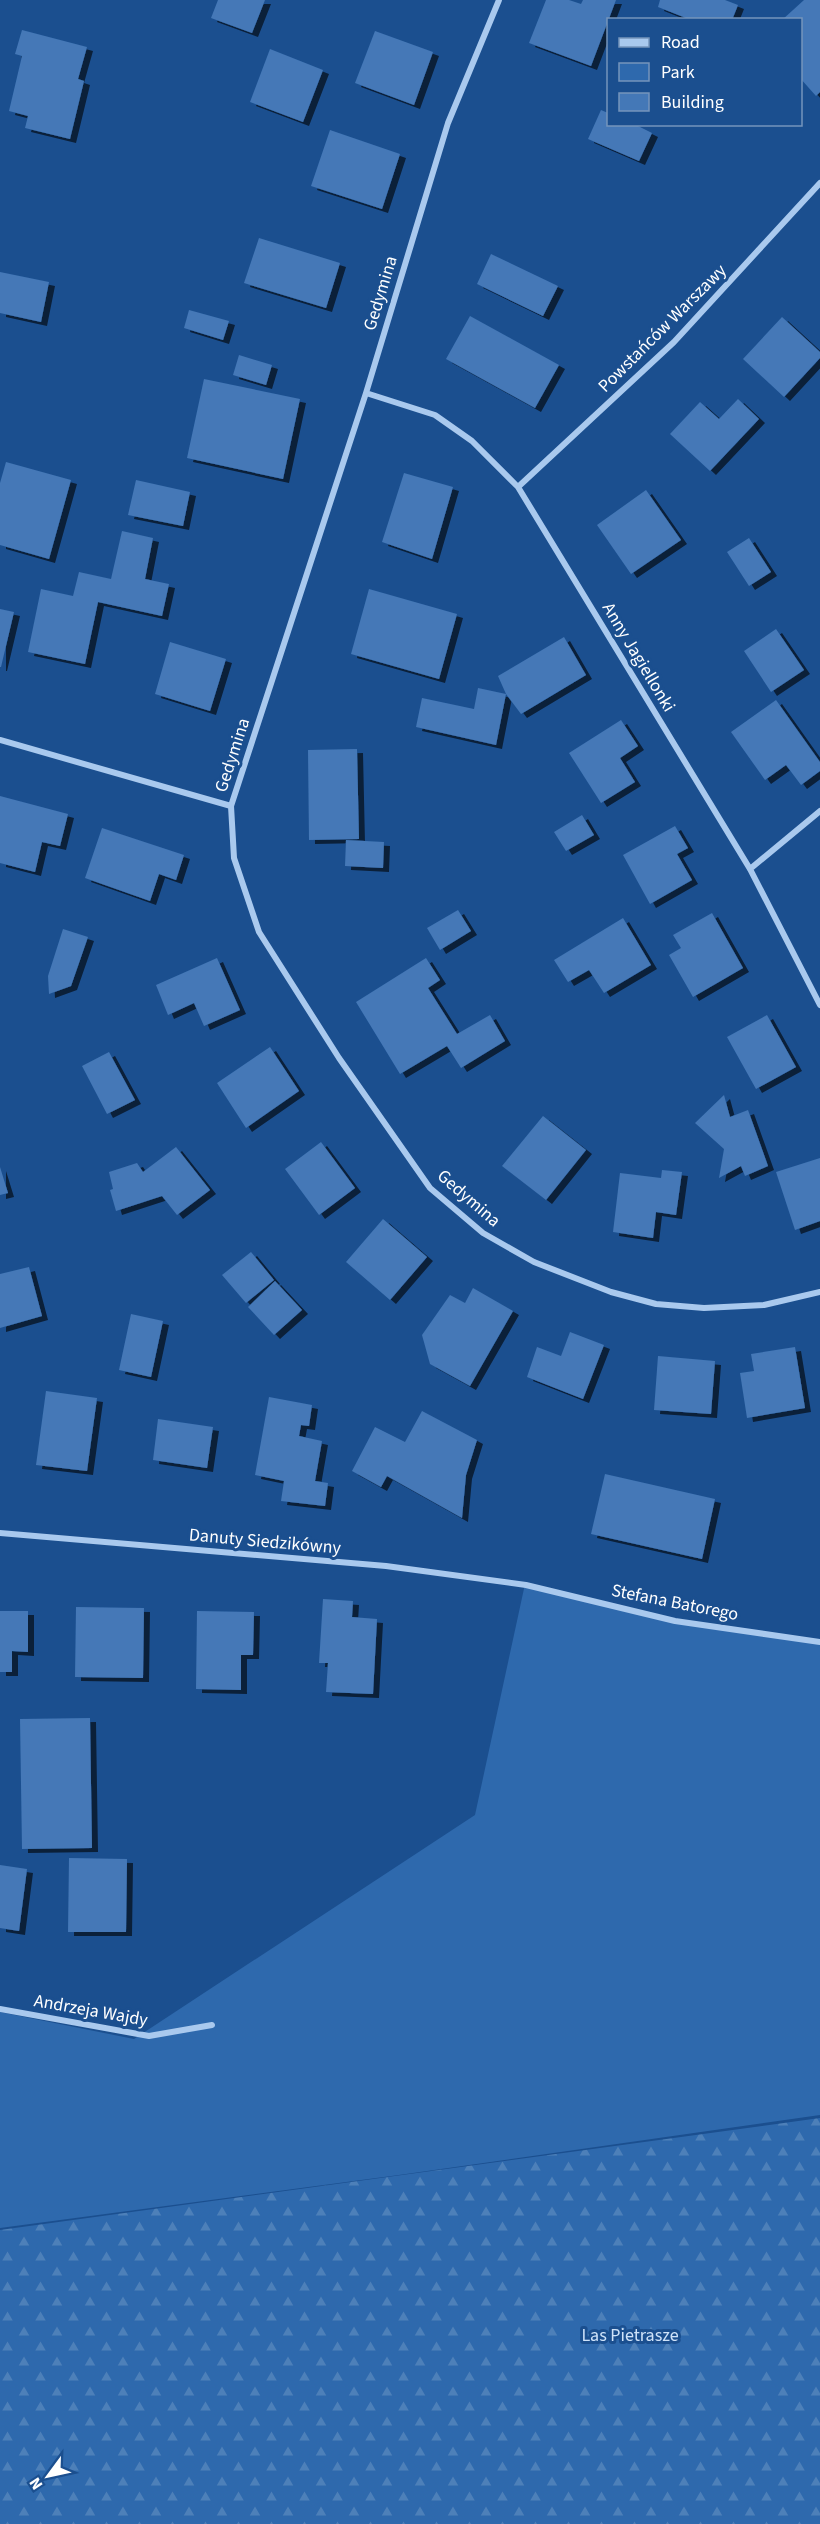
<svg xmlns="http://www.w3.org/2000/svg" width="820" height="2524" font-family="'Source Sans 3',sans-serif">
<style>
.green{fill:#2e69ad}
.forest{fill:url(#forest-firs)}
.building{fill:#4478b7;filter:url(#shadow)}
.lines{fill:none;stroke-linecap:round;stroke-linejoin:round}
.street{stroke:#a9c9ee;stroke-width:6}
.labels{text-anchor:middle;stroke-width:6;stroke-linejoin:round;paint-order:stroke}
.street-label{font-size:18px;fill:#fff;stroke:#1b4f8f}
.park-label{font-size:18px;fill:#cfe3fa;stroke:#1b4f8f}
</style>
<defs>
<pattern id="forest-firs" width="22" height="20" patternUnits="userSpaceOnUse" patternTransform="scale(1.5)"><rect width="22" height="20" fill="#2e69ad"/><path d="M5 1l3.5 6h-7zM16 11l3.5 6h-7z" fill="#4d80b9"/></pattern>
<filter id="shadow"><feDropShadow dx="6" dy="4" stdDeviation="0" flood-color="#0009"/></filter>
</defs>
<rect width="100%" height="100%" fill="#1b4f8f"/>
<path class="green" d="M525,1584L675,1620L820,1642V2115L399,2175L0,2228V2012L134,2039L475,1815Z"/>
<path class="forest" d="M820,2118V2524H0V2230Z"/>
<path class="building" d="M218,0H265L252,33L211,18Z
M546,0H569L581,4L583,0H616L591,66L529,43Z
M660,0H725L738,5L732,20H691L658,7Z
M804,0H820V92L816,96L800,78V20H782Z
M22,30L87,47L78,79L84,81L70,139L25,128L28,116L9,111L22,56L15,54Z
M375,31L433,52L414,105L355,83Z
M270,49L323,70L303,122L250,102Z
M601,110L608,113V124H634L652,133L639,161L588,139Z
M330,130L400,154L382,209L311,186Z
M259,238L340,263L326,308L244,283Z
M491,254L558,286L543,316L477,284Z
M0,272L49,282L41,322L0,313Z
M189,310L229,321L223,340L184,328Z
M470,316L559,365L535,408L446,359Z
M782,317L820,352V358L784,397L743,359Z
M239,355L272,365L266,385L233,375Z
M204,379L300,399L283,479L187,458Z
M738,399L759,419L710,471L670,434L700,402L719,419Z
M6,462L71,480L49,559L0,545V483Z
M404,473L453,487L432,559L382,542Z
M136,480L190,492L183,526L128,515Z
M646,490L681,540L631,574L597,525Z
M122,531L153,538L145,579L169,584L162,616L98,602L85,664L28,652L41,589L73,596L79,572L111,579Z
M749,538L771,572L749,586L727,552Z
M369,589L457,614L439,679L351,654Z
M0,609L14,612L1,667H0Z
M776,629L804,670L771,692L744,651Z
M564,637L586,675L521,714L506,694L498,676Z
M170,642L226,659L210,711L155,694Z
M478,688L506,694L496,745L416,727L422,698L474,709Z
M776,700L820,762V771L801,785L786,765L765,780L731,732Z
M621,720L638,746L620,758L635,782L601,803L569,753Z
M357,749L359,839L309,840L308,750Z
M0,796L68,814L60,846L42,842L35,872L0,863Z
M582,815L594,835L566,851L554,832Z
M675,826L688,848L677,854L692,880L650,904L623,855Z
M102,828L184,855L176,880L159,874L150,901L85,878Z
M346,840L384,842L383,868L345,866Z
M458,910L471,931L440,950L427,928Z
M712,913L743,968L693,997L669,955L681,948L673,935Z
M623,918L651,965L604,993L589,970L568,982L554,960Z
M63,929L88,937L71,986L49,994L48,976Z
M217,958L240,1010L204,1026L194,1003L168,1015L156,985Z
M426,958L440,980L428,988L457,1034L490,1015L505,1041L461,1068L447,1046L400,1074L356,1002Z
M767,1015L796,1067L756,1089L727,1037Z
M270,1047L299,1091L246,1128L217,1083Z
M109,1052L135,1100L107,1114L82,1066Z
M724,1095L730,1117L748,1110L768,1166L745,1176L741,1166L719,1178L724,1149L695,1123Z
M543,1116L586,1150L546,1200L502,1166Z
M321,1142L355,1188L319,1215L285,1169Z
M176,1147L210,1190L177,1215L162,1196L116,1211L110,1190L113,1189L109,1172L137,1163L143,1172Z
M820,1158V1221L795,1230L776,1172Z
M0,1167L8,1193L0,1195Z
M662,1170L682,1172L676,1215L656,1212L653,1238L613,1232L620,1173L661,1178Z
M383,1219L427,1257L390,1300L346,1262Z
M251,1252L274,1280L246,1303L222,1275Z
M29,1267L42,1316L0,1328V1274Z
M275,1281L302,1310L274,1335L248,1307Z
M473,1288L513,1311L470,1386L430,1364L422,1335L450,1295L465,1303Z
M131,1314L163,1321L151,1377L119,1370Z
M570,1332L604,1345L583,1399L527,1377L537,1347L561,1356Z
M795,1347L805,1408L747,1418L740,1373L754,1371L751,1354Z
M658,1356L715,1361L711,1414L654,1410Z
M46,1391L97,1398L87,1471L36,1465Z
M269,1397L312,1405L309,1426L301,1425L299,1436L322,1441L315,1481L328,1483L325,1506L281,1501L284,1481L255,1475Z
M422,1411L477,1440L466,1475L462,1518L387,1476L381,1487L352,1471L375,1427L405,1442Z
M158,1419L213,1427L207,1468L153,1460Z
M605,1474L715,1499L702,1559L591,1534Z
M323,1599L353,1601L352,1617L377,1619L373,1694L326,1692L328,1663H319Z
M76,1607L144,1608L143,1678L75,1677Z
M0,1611H28V1652L12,1651V1672H0Z
M197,1611L254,1612L253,1655H241V1690L196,1689Z
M90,1718L92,1848L22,1849L20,1719Z
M69,1858L127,1859L126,1932H68Z
M0,1865L27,1869L19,1931L0,1928Z"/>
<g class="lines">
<path class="street" d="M499,0L448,123L366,393L231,806L234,858L259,932L339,1058L430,1188L483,1233L534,1262L611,1292L656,1304L704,1308L764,1305L820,1292
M366,393L435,415L472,441L518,487L750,869L820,1005
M518,487L674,342L820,183
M0,740L231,806
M750,869L820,811
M0,1533L386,1566L526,1585L675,1621L820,1642
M0,2009L149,2036L212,2025"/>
</g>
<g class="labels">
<g class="street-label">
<text transform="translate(380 293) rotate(-73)" y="6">Gedymina</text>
<text transform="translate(662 328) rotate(-45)" y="6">Powstańców Warszawy</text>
<text transform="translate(639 657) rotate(59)" y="6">Anny Jagiellonki</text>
<text transform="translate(232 755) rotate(-72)" y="6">Gedymina</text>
<text transform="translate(469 1198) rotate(41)" y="6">Gedymina</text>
<text transform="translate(265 1541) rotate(5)" y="6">Danuty Siedzikówny</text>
<text transform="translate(675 1602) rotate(11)" y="6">Stefana Batorego</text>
<text transform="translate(91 2010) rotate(10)" y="6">Andrzeja Wajdy</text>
</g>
<g class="park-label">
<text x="630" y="2341">Las Pietrasze</text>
</g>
</g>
<rect x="607" y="18" width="195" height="108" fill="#1b4f8f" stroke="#7695bc" stroke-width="1.5"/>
<rect x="619" y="38" width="30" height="9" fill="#a9c9ee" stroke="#7695bc" stroke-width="1.5"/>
<text x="661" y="48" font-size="18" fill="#ffffff">Road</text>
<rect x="619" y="63" width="30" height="18" fill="#2e69ad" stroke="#7695bc" stroke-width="1.5"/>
<text x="661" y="78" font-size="18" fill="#ffffff">Park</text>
<rect x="619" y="93" width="30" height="18" fill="#4478b7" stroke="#7695bc" stroke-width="1.5"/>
<text x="661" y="108" font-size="18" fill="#ffffff">Building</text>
<g transform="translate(48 2476) rotate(237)" stroke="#1b4f8f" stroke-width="4.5" paint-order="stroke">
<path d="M0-4.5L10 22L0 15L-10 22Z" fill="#ffffff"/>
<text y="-9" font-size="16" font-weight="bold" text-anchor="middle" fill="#ffffff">N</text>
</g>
</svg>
